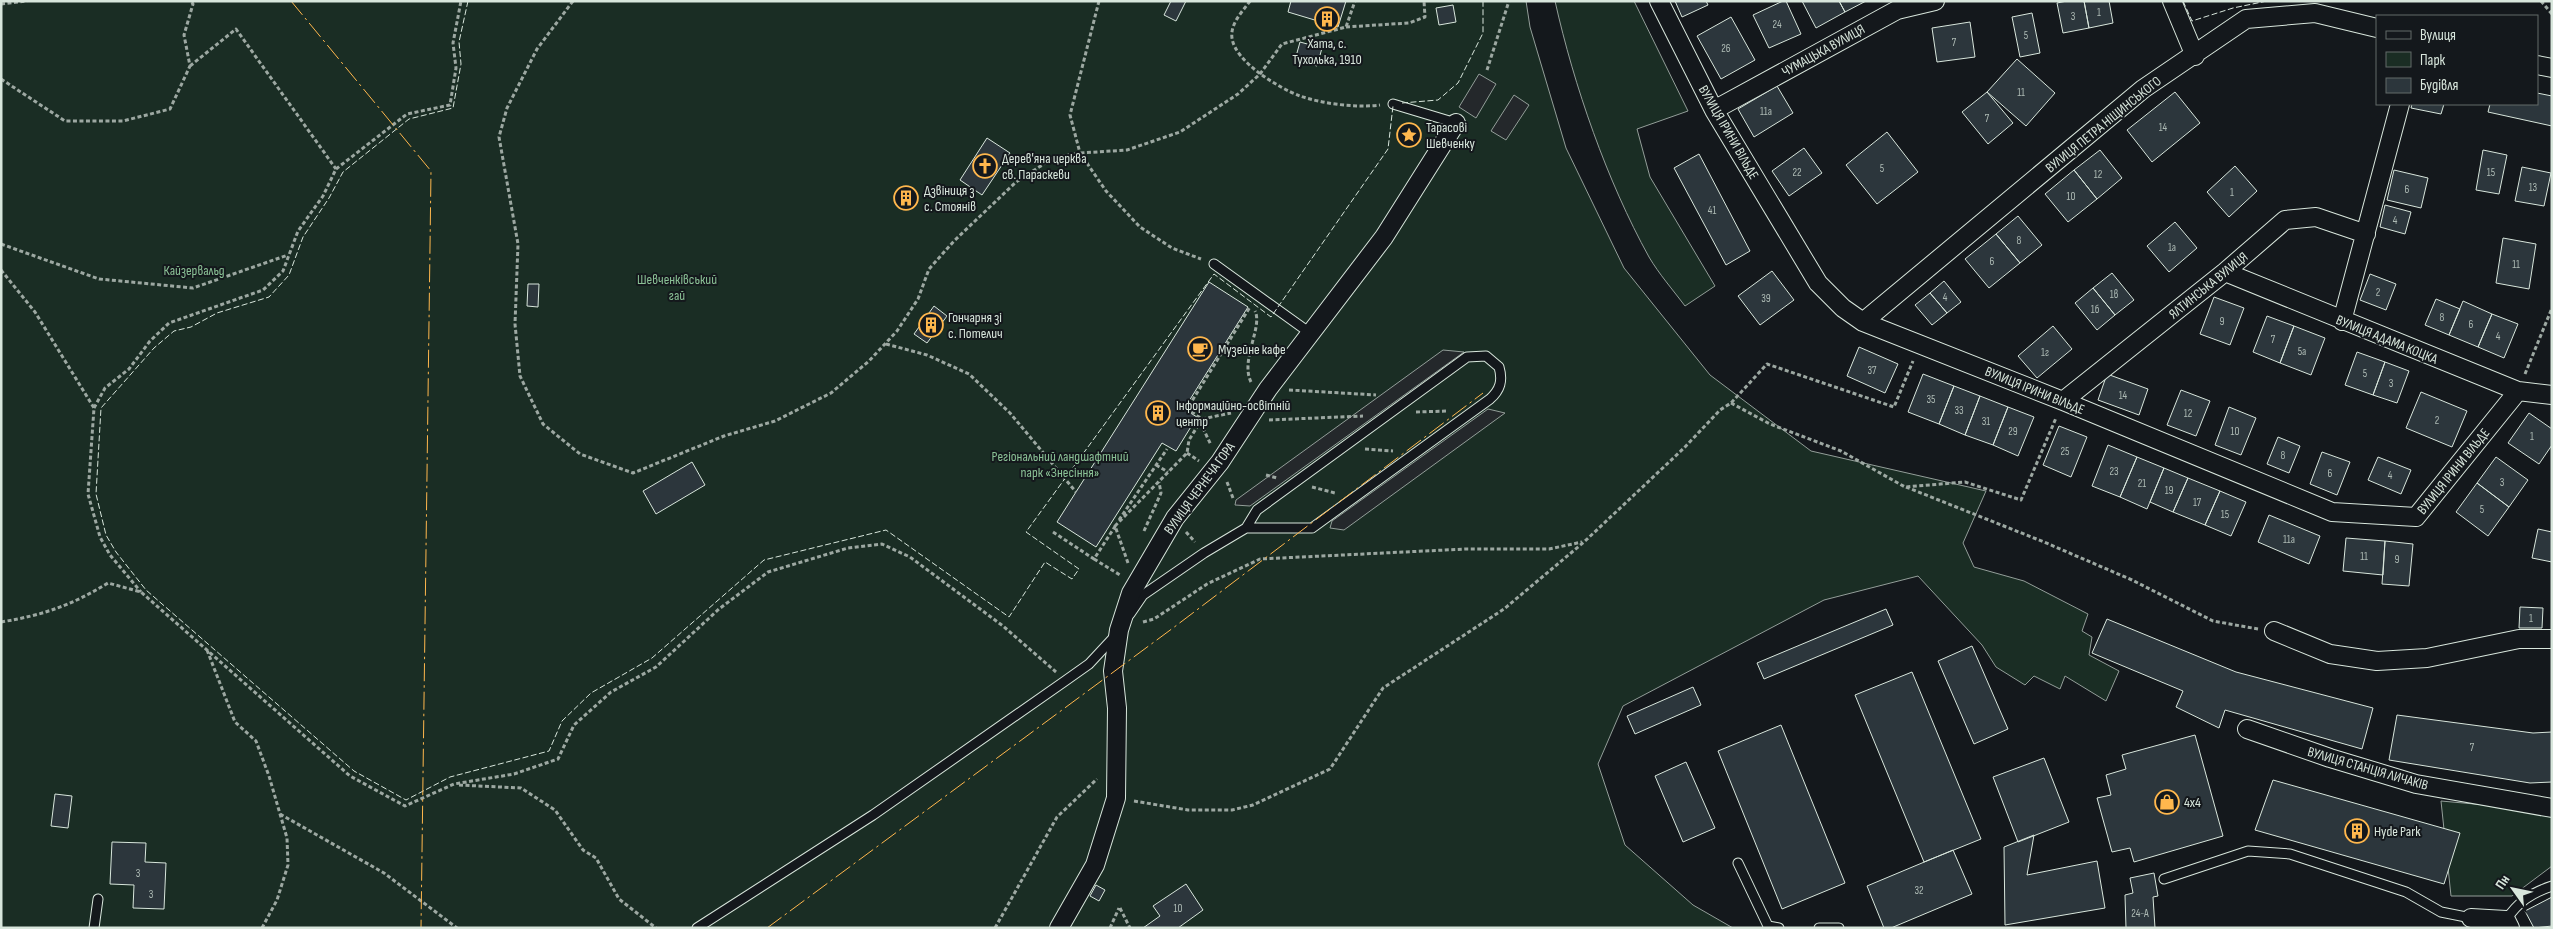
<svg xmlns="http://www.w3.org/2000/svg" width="2553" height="929" font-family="'Sofia Sans Condensed',sans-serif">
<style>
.green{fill:#1a2d24;stroke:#939e99}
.parking{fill:#24282b;stroke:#939e99}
.building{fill:#2c363c;stroke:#d8e6dc}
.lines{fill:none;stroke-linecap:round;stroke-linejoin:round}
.lane-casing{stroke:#d8e6dc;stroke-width:11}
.street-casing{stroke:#d8e6dc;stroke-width:20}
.path{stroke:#9da8a2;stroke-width:3;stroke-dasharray:4 2.5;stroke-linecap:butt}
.lane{stroke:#14181c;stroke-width:9}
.street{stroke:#14181c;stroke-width:18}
.fence{stroke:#d8e6dc;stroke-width:1;stroke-dasharray:6 2.5;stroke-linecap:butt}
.power{stroke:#ffb74d;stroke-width:1;stroke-dasharray:18 4 2.5 4;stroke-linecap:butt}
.labels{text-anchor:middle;stroke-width:4;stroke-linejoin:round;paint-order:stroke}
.number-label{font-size:11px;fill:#adbab4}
.poi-label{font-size:14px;fill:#d8e6dc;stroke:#14181c;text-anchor:start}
.street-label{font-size:14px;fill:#d8e6dc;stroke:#14181c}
.park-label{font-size:14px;fill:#8ac095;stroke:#14181c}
</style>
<rect width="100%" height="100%" fill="#14181c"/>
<path class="green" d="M1,1H1526L1530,27L1566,148L1624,268L1710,375L1811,451L1986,491L1963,543L1974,567L2024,581L2088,614L2082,631L2092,637L2089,655L2119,671L2106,701L2065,676L2060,689L2034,676L2025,685L1996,667L1982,645L1918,576L1824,600L1623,706L1598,764L1625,845L1693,905L1733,928H1Z
M1555,1H1634L1688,111L1637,129L1650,177L1715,286L1685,306C1673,290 1659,274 1649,257C1607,181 1574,86 1555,1Z
M2441,801L2552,811V866L2512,896H2451Z"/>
<path class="parking" d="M1479,74L1496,84L1476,118L1459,107Z
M1514,95L1529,105L1506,140L1491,131Z
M1443,350L1464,352L1250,506L1235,505L1236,500Z
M1488,409L1505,413L1344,530L1330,528L1332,521Z"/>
<path class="building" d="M1171,1H1186L1176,21L1164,15Z
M1291,1H1346L1338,27L1288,12Z
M1675,1H1706L1708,5L1682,17Z
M1783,1H1786L1801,34L1769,48L1753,15Z
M1802,1H1839L1845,12L1816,28Z
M1839,1H1866L1845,12Z
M2067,1H2084L2089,28L2063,33L2057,3Z
M2084,1H2109L2113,23L2089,28Z
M1453,5L1456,22L1439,25L1436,8Z
M2032,13L2040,53L2020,57L2012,17Z
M1731,17L1755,60L1721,79L1697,36Z
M1970,22L1975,57L1937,62L1932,28Z
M1300,42L1322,48L1317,66L1295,60Z
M2017,59L2055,93L2026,126L1987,92Z
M1777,86L1793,113L1754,137L1738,109Z
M1987,92L2013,123L1988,144L1962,112Z
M2175,92L2200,123L2152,162L2127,130Z
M2537,93L2552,96V126L2488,112L2490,104H2537Z
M2412,104H2444L2441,114L2411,108Z
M1887,132L1918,172L1877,204L1846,165Z
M987,138L1010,153L982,195L960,180Z
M1804,148L1822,173L1789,196L1772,171Z
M2100,150L2122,178L2097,199L2074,170Z
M2483,150L2507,155L2499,194L2476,190Z
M1699,154L1750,251L1726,265L1674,168Z
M2235,166L2257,191L2229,217L2207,192Z
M2522,167L2551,173L2544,206L2515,201Z
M2074,170L2097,199L2068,222L2045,194Z
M2394,170L2428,178L2421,208L2387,200Z
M904,187L917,196L908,209L895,200Z
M2385,205L2411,212L2405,234L2380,227Z
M2018,216L2042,245L2020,263L1996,234Z
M2175,222L2197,248L2169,272L2147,246Z
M1996,234L2020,263L1989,288L1965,259Z
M2503,238L2536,244L2529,289L2496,283Z
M1772,271L1794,300L1760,325L1738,296Z
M2112,273L2134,300L2115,315L2093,288Z
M2370,274L2396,284L2386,310L2360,300Z
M1944,281L1961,302L1947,313L1930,293Z
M1209,282L1248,307L1184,409L1197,417L1176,451L1162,443L1096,547L1057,522Z
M528,284H539L538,307L527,306Z
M2093,288L2115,315L2097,330L2075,303Z
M1930,293L1947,313L1932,325L1915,305Z
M2214,297L2244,308L2230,345L2200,334Z
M2436,299L2460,309L2449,335L2425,325Z
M2463,301L2492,314L2478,347L2449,335Z
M934,306L947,316L927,343L914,334Z
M2492,314L2518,324L2504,358L2478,347Z
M2267,316L2294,326L2280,363L2253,352Z
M2053,326L2072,349L2037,378L2018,356Z
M2294,326L2325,338L2311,375L2280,363Z
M1859,347L1898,364L1885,393L1847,376Z
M2357,352L2385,362L2373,395L2345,385Z
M2385,362L2409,371L2397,403L2373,395Z
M1923,374L1954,386L1939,424L1908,412Z
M2107,374L2148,389L2139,415L2098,400Z
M1954,386L1980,396L1965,435L1939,424Z
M2181,390L2210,401L2196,436L2167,425Z
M2421,392L2467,411L2452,447L2406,428Z
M1980,396L2008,407L1993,445L1965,435Z
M2008,407L2034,417L2018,456L1993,445Z
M2229,407L2256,418L2241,455L2215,445Z
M2529,413L2552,429V445L2539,464L2508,443Z
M2059,426L2087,437L2071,477L2043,465Z
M2278,437L2300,446L2289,473L2267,464Z
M2108,445L2137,457L2120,497L2092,486Z
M2322,452L2350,462L2337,495L2310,484Z
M2137,457L2164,468L2147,509L2120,497Z
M2378,457L2411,470L2401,494L2368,480Z
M2496,457L2528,480L2509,507L2477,483Z
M692,462L705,485L656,514L643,491Z
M2164,468L2188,478L2173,512L2150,502Z
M2188,478L2220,491L2205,525L2173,512Z
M2477,483L2509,507L2488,536L2456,512Z
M2220,491L2246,502L2231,536L2205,525Z
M2269,515L2320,536L2309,564L2258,542Z
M2538,529L2552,532V562L2532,558Z
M2346,538L2385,541L2383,575L2343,571Z
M2385,541L2413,544L2409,586L2382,584Z
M2520,607L2543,608L2542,628H2519Z
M1886,609L1893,625L1764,679L1757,663Z
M2107,619L2236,672L2373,708L2362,749L2225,710L2219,728L2176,707L2183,691L2092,653Z
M1972,646L2008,729L1974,744L1938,661Z
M1912,672L1981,839L1924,862L1855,695Z
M1693,687L1701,705L1635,734L1627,716Z
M2397,715L2533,733L2552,732V782L2530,783L2389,760Z
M1781,725L1845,883L1782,909L1718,751Z
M2195,735L2223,836L2134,862L2130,848L2112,852L2097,798L2111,795L2106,775L2126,769L2122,755Z
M2044,758L2069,822L2018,842L1993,777Z
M1686,762L1715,828L1683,842L1655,776Z
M2273,780L2460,833L2444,884L2255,830Z
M55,794L72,796L68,828L51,826Z
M2034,835L2027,875L2097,861L2105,908L2005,925L2004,847Z
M112,842L146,843L145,862L166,863L164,909L133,908L134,885L110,884Z
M1953,850L1972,894L1891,928H1884L1867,886Z
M2154,873L2158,896L2153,897L2155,928H2126L2125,895L2133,893L2130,878Z
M1186,884L1203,910L1178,928H1143L1160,916L1153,906Z
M1096,885L1105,890L1099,901L1090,896Z
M2552,897V926L2534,928L2525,911Z"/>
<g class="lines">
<g class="lane-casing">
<path id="lane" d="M1393,104L1456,123
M1214,264L1310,333
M1130,614L1143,595L1204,553L1246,528L1257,510L1467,357L1486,356L1499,367C1503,381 1500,390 1490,399L1312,528H1246
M1738,863L1768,926L1779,928
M2164,879L2248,851L2290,854L2406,892L2441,912L2471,918
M2506,920C2518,902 2531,893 2552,886
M94,928L98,899
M697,928L873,815L1065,681L1089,664L1116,635
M1819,928H1839"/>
</g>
<g class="street-casing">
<path id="street" d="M1659,1L1714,110L1818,283L1843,308L1863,322L2063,401L2332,512L2416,517L2518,391
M2172,1L2195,56
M2537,65L2552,68
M1714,110L1897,10L1935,1
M2225,272L2518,391L2552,395
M2342,321L2400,104
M1863,322L2143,89L2246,19L2315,13L2377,28
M2063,401L2225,272L2285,220L2316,217L2366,234
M2274,631L2330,654L2377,661L2427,658L2519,639H2552
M2247,729L2330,758L2416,784L2552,808
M2471,918L2506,920L2510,928
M1059,928L1095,865L1116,798L1117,708L1113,671L1119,630L1131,593L1175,518L1220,462L1268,389L1384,237L1456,123"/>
</g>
<path class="path" d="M573,1L537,49L507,108L499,137L518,244L515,324L520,376L543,424L580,454L633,473L724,436L775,421L831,393L869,361L897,331L918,299L929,269L954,241L1016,182L1053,158L1080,153L1127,150L1180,132L1238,94L1260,74L1282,44L1346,27L1355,1
M1099,1L1070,115L1080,153L1106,191L1140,227L1172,248L1201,259
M1250,1C1242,12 1230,24 1232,38C1235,62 1279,88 1300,96C1323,104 1357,108 1380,105
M2541,1L2552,14
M1,4L27,1
M1346,27L1409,23L1425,17L1424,1
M190,66L236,29L336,169
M1487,70L1509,1
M1,79L65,121H123L170,109L190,66L184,35L193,4L191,1
M1,244L99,279L193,288L288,255
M1,270L35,312L94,408L88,494L100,537L110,555L141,592
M886,344L927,355L969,374L1010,413L1076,492
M2525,374L2552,308
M1251,382C1240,360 1263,327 1255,311
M1289,390L1376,395
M1731,403L1770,424L1841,451L1905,487L1965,482L2021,500L2056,418
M94,408L105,388L129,369L150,341L169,323L263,290L283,271L298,231L323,196L336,169L407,114L450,105L456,68L453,43L461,1
M1416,412L1448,411
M1202,419L1231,413
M1269,420L1363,416
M1200,422L1211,445
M1365,449L1393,451
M1187,453L1199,461
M1156,465L1168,472
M1266,475L1277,478
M1227,482L1233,498
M1312,487L1335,493
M1906,487L2044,542L2132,580L2213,621L2258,629
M1119,520L1167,449
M1144,531L1161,493L1159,482
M1053,532L1094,559L1116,525
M1186,532L1195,542
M1094,559L1120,575
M1128,563L1115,526L1187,453L1189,440L1202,419L1187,409L1250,307
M1,622C44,615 72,605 108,583L141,592L350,776L405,806L454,784L514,774L558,759L574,725L611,692L656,667L719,609L768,572L848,548L882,544L910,557L1003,626L1056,672
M1143,622L1154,619L1207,584L1260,559L1466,549H1549L1582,542
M207,650L235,722L256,741L269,776L287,838L288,865L277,900L262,928
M459,785L521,788L555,810L583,850L596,858L619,899L656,928
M1134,801L1188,810H1232L1253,805L1330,769L1383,688L1504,609L1584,542L1684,448L1720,410L1731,403L1767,364L1894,407L1913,361
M280,814L384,873L457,928
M1120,908L1130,928
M995,928L1057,817L1097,779
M1110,928L1119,908"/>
<use href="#lane" class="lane"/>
<use href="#street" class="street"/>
<path class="fence" d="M468,1L459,42L461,64L453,108L409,119L343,172L329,198L303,237L289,275L269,297L217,313L191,327L174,331L154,348L101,408L96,494L106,535L116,552L146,590L354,771L406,800L450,777L549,751L562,721L591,693L652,658L764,560L886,530L1009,617L1045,562L1072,579L1079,569L1026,532L1214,274L1271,317L1388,149L1393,106
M2183,1L2192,21L2233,8L2267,1
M1402,103L1438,100L1458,83L1483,33V1"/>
<path class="power" d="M291,1L431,171L421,928
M767,928L1173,628L1483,393"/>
</g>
<defs>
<g id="building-ring" transform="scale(1.25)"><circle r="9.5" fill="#14181c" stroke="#ffb74d" stroke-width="1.5"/><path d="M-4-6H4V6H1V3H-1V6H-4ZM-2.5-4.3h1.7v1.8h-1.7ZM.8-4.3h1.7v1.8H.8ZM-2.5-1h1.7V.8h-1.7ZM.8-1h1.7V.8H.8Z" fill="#ffb74d"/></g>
<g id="sight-ring" transform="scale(1.25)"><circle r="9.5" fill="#14181c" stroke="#ffb74d" stroke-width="1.5"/><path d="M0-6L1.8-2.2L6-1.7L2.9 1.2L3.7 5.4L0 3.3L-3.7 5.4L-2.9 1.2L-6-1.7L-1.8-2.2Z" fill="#ffb74d"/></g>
<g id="church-ring" transform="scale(1.25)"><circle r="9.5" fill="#14181c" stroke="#ffb74d" stroke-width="1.5"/><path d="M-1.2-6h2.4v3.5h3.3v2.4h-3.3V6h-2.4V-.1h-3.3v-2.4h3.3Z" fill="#ffb74d"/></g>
<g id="cafe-ring" transform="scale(1.25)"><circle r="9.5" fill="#14181c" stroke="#ffb74d" stroke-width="1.5"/><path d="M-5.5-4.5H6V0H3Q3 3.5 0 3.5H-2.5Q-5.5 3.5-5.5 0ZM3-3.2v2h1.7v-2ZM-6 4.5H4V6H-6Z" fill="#ffb74d"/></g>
<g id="shop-ring" transform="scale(1.25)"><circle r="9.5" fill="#14181c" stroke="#ffb74d" stroke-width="1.5"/><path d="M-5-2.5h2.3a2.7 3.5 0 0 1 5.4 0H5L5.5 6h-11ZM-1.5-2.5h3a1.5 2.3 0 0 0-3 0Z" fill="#ffb74d"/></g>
</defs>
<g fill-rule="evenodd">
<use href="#building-ring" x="1327" y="19"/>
<use href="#sight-ring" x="1409" y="135"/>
<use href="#church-ring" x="985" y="166"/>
<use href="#building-ring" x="906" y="198"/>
<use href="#building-ring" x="931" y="325"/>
<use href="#cafe-ring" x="1200" y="349"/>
<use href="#building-ring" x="1158" y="413"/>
<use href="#shop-ring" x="2167" y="802"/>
<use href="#building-ring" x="2357" y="831"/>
</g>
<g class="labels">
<g class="number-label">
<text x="2099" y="16">1</text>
<text x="2073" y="20">3</text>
<text x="1777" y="28">24</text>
<text x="2026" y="39">5</text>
<text x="1954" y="46">7</text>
<text x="1726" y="52">26</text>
<text x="2021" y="96">11</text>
<text x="1766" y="115">11а</text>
<text x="1987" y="122">7</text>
<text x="2163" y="131">14</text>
<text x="1882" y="172">5</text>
<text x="1797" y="176">22</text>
<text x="2491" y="176">15</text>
<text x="2098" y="178">12</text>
<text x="2533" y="191">13</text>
<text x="2407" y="193">6</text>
<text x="2232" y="196">1</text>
<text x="2071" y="200">10</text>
<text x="1712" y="214">41</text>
<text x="2395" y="224">4</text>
<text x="2019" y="244">8</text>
<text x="2172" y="251">1а</text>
<text x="1992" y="265">6</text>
<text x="2516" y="268">11</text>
<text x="2378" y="296">2</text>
<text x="2114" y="298">1в</text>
<text x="1945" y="301">4</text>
<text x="1766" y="302">39</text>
<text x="2095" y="313">1б</text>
<text x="2442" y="321">8</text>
<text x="2222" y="325">9</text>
<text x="2471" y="328">6</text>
<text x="2498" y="340">4</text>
<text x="2273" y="343">7</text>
<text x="2302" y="355">5а</text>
<text x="2045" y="356">1г</text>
<text x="1872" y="374">37</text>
<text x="2365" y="377">5</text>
<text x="2391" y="387">3</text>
<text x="2123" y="399">14</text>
<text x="1931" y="403">35</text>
<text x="1959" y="414">33</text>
<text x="2188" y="417">12</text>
<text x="2437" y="424">2</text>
<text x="1986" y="425">31</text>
<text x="2013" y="435">29</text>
<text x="2235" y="435">10</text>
<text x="2532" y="440">1</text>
<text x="2065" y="455">25</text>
<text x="2283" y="459">8</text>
<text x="2114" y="475">23</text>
<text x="2330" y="477">6</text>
<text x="2390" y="479">4</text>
<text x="2502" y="486">3</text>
<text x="2142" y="487">21</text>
<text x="2169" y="494">19</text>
<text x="2197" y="506">17</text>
<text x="2482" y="513">5</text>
<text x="2225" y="518">15</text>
<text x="2289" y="543">11а</text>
<text x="2364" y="560">11</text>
<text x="2397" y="563">9</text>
<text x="2531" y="622">1</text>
<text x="2472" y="751">7</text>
<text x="138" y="877">3</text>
<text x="1919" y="894">32</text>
<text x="151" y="898">3</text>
<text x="1178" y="912">10</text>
<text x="2140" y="917">24-А</text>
</g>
<g class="poi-label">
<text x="1327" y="48" text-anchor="middle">Хата, с.<tspan x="1327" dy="16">Тухолька, 1910</tspan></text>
<text x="1426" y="132">Тарасові<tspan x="1426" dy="16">Шевченку</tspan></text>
<text x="1002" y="163">Дерев'яна церква<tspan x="1002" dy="16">св. Параскеви</tspan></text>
<text x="924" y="195">Дзвіниця з<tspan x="924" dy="16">с. Стоянів</tspan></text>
<text x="948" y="322">Гончарня зі<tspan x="948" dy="16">с. Потелич</tspan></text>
<text x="1218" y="354">Музейне кафе</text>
<text x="1176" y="410">Інформаційно-освітній<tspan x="1176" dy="16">центр</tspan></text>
<text x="2184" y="807">4х4</text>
<text x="2374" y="836">Hyde Park</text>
</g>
<g class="street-label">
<text transform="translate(1823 50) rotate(-29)" y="5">ЧУМАЦЬКА ВУЛИЦЯ</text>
<text transform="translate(2103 124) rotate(-39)" y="5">ВУЛИЦЯ ПЕТРА НІЩИНСЬКОГО</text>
<text transform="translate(1729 132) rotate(60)" y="5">ВУЛИЦЯ ІРИНИ ВІЛЬДЕ</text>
<text transform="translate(2208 285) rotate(-39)" y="5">ЯЛТИНСЬКА ВУЛИЦЯ</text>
<text transform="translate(2387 339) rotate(22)" y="5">ВУЛИЦЯ АДАМА КОЦКА</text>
<text transform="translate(2035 390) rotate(22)" y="5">ВУЛИЦЯ ІРИНИ ВІЛЬДЕ</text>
<text transform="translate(2453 471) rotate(-51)" y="5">ВУЛИЦЯ ІРИНИ ВІЛЬДЕ</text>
<text transform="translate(1199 488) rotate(-54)" y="5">ВУЛИЦЯ ЧЕРНЕЧА ГОРА</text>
<text transform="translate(2368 768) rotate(16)" y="5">ВУЛИЦЯ СТАНЦІЯ ЛИЧАКІВ</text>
</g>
<g class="park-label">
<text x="194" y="275">Кайзервальд</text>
<text x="677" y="284">Шевченківський<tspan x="677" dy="16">гай</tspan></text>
<text x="1060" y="461">Регіональний ландшафтний<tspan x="1060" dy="16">парк «Знесіння»</tspan></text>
</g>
</g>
<rect width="2553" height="929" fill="none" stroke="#d8e6dc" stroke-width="5"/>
<rect x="2376" y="15" width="162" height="90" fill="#14181c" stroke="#626a69"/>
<rect x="2386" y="31" width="25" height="8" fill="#14181c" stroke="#626a69"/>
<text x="2420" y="40" font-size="15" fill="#d8e6dc">Вулиця</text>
<rect x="2386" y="52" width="25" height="15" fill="#1a2d24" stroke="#626a69"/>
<text x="2420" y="65" font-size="15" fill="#d8e6dc">Парк</text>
<rect x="2386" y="78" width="25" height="15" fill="#2c363c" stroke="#626a69"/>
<text x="2420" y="90" font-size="15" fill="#d8e6dc">Будівля</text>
<g transform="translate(2513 889) rotate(303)" stroke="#14181c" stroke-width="4" paint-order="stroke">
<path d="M0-4L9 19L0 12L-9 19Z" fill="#d8e6dc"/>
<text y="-8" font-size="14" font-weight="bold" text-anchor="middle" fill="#d8e6dc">Пн</text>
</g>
</svg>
